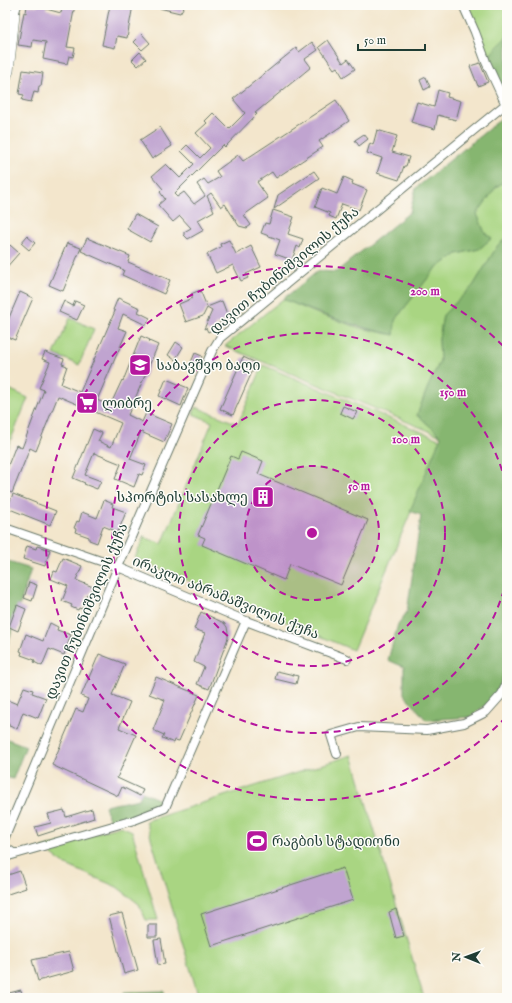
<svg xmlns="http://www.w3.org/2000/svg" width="512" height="1003" font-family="'IM FELL English','Noto Serif Georgian',serif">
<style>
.green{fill:#a9d582;stroke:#64895b}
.forest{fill:#86b670;stroke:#527a52}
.building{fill:#c0a4d0}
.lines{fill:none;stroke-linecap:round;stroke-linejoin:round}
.street-casing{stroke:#697869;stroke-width:10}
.secondary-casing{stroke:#697869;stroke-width:12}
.street{stroke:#fff;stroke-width:8}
.secondary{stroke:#fff;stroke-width:11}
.ring{fill:none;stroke:#b5179e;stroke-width:2;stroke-dasharray:7 5}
.labels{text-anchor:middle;stroke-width:3;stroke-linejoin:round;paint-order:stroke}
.street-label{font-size:14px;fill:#1f3d34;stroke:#fdfcf7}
.poi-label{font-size:14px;fill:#1f3d34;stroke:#fdfcf7;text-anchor:start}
.centre{fill:#b5179e;stroke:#fdfcf7;stroke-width:2}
.ring-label{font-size:12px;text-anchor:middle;font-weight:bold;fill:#b5179e;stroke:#fdfcf7;stroke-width:3;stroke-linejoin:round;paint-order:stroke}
</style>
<rect width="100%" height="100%" fill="#fdfcf7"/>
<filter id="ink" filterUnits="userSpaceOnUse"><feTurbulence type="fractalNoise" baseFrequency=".025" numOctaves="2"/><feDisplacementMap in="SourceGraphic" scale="8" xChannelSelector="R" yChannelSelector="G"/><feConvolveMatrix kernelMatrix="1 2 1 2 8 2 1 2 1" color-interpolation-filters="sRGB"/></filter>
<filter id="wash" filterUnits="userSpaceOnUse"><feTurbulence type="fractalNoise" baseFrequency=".012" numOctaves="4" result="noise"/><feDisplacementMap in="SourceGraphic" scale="16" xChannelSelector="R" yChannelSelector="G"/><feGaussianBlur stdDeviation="0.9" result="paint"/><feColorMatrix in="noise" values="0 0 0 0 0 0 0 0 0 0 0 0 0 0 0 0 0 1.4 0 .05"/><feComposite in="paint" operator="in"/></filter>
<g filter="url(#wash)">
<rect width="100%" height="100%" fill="#f3e6cc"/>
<path class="green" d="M466,5H507V36L487,58Z
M507,180V237L498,245L473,286L443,315L439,339L440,361L427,389L417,416L421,418L441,436L225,346L283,299L318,314L360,328L394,335L395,320L435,269L457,254L479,249L492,238L485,233L477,214L496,187Z
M70,318L94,329L79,365L54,354Z
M263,365L441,440L353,650L135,558L144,537L162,544L211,425L212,422L193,414L196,407L238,424Z
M5,387L28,398L5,454Z
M352,755L424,998H199L146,821Z
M121,826L132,831L158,920H146L139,904L117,887L66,865L42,848Z"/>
<path class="forest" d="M507,36V100L487,58Z
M502,118L507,123V180L496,187L477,214L485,233L492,238L479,249L457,254L435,269L395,320L394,335C354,326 321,315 283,299L318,271L336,272L410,212L416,188Z
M507,237V668L494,698L471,717L426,720L404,694V667L388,660L398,624L407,612L421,515L410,511L441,436L421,418L417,415L427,389L440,361L439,339L443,315L473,286L498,245Z
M5,561L31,569L5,653Z
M5,738L26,746L13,779L5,777Z
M142,792L158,799L159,803L155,811L110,823L105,806L139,799Z
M164,991L166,998H125L124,992Z"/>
<g id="blocks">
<path class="building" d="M27,5L37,7L38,5H47L46,9L61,13L63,5H75L67,47L75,48L73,57L69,56L67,64L43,59L46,42L33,40L32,47L18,45L24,12L26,13Z
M110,5H133L127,38L117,36L115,48L102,45Z
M160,5H185L180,13L159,8Z
M142,34L150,43L142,50L134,42Z
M328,40L343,63L348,59L355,69L343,77L337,67L334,69L319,47Z
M312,42L318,50L305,59L311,67L255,113L257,114L225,147L223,145L174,194L177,197L184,192L194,204L205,196L197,184L204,179L208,184L220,177L216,171L238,155L243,161L336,100L349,121L319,141L323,147L276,178L272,172L257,182L268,198L244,215L251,225L247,228L239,226L225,204L221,207L211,193L207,196L214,211L198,220L204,230L188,239L184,235V232L191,228L180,216L173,222L158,205L165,199L160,192L163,189L152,176L166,164L180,178L194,164L181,151L187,145L200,158L210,148L196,133L207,123L205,121L213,113L229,129L245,113L233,99L296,48L299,52Z
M140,52L146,59L138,66L132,60Z
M480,63L488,82L478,86L470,66Z
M23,70L43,73L41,86H39L38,93L34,92L31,102L22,100L24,95L19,94Z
M426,77L430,87L424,90L420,80Z
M438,90L448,93L447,97L461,101L456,120L438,115L435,129L411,122L417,102L434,107Z
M160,127L172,146L152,159L140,140Z
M377,130L397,136L392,152L409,157L406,166H404L399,180L377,173L382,158L367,153L370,143L373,145Z
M364,134L368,139L359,146L355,140Z
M314,171L319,178L274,209L278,195Z
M344,177L353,181L352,184L367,190L359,210L342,204L336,219L329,216L330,213L315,207L322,188L337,194Z
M273,210L294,217L288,234L303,239L300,248L297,246L292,260L275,254L280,240L261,233L265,223L269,224Z
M135,214L158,227L150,242L127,229Z
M27,236L35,243L29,250L21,243Z
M87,238L130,256L128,262L170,280L164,294L122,275L124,270L81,251Z
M229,240L236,254L251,246L261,267L246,274L248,278L241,281L233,265L216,273L207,254L221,247L220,244Z
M67,243L81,248L63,291L49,285Z
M10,245L19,253L5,269V250Z
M200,290L207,307L222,301L229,319L215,325L216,328L208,332L206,328L204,329L212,311L207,308L203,316L186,322L179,304L193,298L191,294Z
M20,292L33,298L15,340L5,336V327Z
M118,298L140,308L138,312L150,318L146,325L123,314L118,328L127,331L97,400L110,406L122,380L123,381L141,336L150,340L149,341L158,345L128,415L142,422L146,413L172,424L164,442L141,432L130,459L146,465L142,475L139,474L134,487L115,479L121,464L94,453L85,475L101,481L97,489L84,484L85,483L73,478L93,429L102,433L98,441L111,447L121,423L58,396L36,451L30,448L12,493L5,490V473L16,445L22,448L44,390L39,388L50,362L42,359L45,352L64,359L62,364L67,366L61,384L80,392L115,311L113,310Z
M64,301L73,306L75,301L84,305L77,320L59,312Z
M176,342L183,347L175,360L168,355Z
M195,353L202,356L196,370L189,367Z
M243,357L256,363L233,415L220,409Z
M166,379L188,388L181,406L159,396Z
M343,406L357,412L353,419L340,413Z
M241,452L263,461L258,474L368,520L341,585L290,564L284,580L202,545L205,538L198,535L231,456L238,459Z
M13,494L56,511L50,525L7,508Z
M104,500L113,504L112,507L126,512L118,532L103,526L97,543L89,540V537L75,532L76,529L74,528L77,521L79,522L82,512L97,518Z
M27,546L36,549L37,546L50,550L45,566L23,559Z
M63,558L82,566L76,580L93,587L89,595L87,594L82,609L79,608L78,610L71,607L72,605L62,601L68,586L51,579L54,571L57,572Z
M29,582L37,585L32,601L24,598Z
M17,605L26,609L18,631L9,627Z
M201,612L224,623L227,627L228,633V638L209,689L197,684L204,667L194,662L205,633L194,629Z
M50,623L58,627L57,630L71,635L64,655L49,649L42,666L34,662L35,660L21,655L22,652L20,651L26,634L43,641Z
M99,654L125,664L112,695L130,702L119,728L136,735L117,778L143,790L140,796L122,787L118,796L52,765L76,709L83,712L88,699L81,696Z
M277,671L298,676L296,684L275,679Z
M156,677L199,695L179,741L175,740L174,743L162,738L164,735L153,730L165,700L149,694Z
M24,687L33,690L32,693L46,698L38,718L23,712L17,729L9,726V723L5,722V699L17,704Z
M92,809L94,818L38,836L35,827L51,823L48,814L64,810L66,817Z
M343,868L353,900L211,946L201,914Z
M20,871L26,888L5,895V876Z
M396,909L404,936L396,938L389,912Z
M122,913L138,970L124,974L109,916Z
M148,925H157V937H148Z
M161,939L165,964L158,965L154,940Z
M69,952L74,971L38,981L32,960Z
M21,990L23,998H5V994Z"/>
</g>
</g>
<g filter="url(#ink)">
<use href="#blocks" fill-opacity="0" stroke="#697869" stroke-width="1"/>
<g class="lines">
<g class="street-casing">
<path id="street" d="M463,5L475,32L486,62L507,107
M14,15L17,5
M5,528L118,567L246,621L347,659
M337,754L331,735L359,727L427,730L464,723L486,712L502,694L507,682
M5,837L118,567L212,351L220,338L507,103
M5,847L13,853H18
M5,857L134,820L165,808L246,621"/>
</g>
<g class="secondary-casing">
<path id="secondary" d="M5,12L14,15L8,71L5,78"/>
</g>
<use href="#street" class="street"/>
<use href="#secondary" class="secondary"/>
</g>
</g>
<circle cx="312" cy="533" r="67" fill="#b5179e" fill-opacity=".12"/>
<g class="ring">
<circle cx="312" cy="533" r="67"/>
<circle cx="312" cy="533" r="133"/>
<path d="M507 578A200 200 0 1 1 507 488"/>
<path d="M506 717A267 267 0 1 1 506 349"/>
</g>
<defs>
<g id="school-square" transform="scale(1.15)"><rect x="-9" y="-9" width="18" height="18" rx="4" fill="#b5179e" stroke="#fdfcf7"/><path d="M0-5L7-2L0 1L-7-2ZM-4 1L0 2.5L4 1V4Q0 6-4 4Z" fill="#fff"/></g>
<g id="supermarket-square" transform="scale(1.15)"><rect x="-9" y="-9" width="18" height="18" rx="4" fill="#b5179e" stroke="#fdfcf7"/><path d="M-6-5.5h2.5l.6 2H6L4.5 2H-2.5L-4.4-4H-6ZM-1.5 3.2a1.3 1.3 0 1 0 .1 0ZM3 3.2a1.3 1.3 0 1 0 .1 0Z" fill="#fff"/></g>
<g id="building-square" transform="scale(1.15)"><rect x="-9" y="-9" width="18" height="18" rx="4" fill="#b5179e" stroke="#fdfcf7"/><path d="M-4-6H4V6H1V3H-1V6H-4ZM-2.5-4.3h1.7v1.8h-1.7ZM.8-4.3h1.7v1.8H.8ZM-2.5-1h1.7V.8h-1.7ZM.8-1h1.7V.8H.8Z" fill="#fff"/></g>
<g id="stadium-square" transform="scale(1.15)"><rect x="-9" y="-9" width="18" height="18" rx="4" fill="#b5179e" stroke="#fdfcf7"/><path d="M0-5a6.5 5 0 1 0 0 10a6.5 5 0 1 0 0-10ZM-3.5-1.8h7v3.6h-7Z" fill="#fff"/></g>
</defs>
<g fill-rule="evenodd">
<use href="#school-square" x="140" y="365"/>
<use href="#supermarket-square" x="87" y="403"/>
<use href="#building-square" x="263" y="497"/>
<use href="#stadium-square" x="257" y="841"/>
</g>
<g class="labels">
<g class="street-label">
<text transform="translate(284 270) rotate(-40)" y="5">დავით ჩუბინიშვილის ქუჩა</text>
<text transform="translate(226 597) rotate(22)" y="5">ირაკლი აბრამაშვილის ქუჩა</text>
<text transform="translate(86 611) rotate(-67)" y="5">დავით ჩუბინიშვილის ქუჩა</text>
</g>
<g class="poi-label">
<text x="156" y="370">საბავშვო ბაღი</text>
<text x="102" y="408">ლიბრე</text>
<text x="248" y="502" text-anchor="end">სპორტის სასახლე</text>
<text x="272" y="846">რაგბის სტადიონი</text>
</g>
</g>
<circle cx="312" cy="533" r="6" class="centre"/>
<g class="ring-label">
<text x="425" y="295">200 m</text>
<text x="453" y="396">150 m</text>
<text x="406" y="443">100 m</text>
<text x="359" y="490">50 m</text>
</g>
<rect width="512" height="1003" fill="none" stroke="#fdfcf7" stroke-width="20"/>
<g transform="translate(466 957) rotate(271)" stroke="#fdfcf7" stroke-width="3" paint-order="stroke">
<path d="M0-3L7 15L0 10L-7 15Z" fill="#1f3d34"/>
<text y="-6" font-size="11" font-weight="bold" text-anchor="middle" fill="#1f3d34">N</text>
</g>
<path d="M358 44v6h67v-6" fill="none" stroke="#1f3d34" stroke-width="2"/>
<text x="364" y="44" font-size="12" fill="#1f3d34" stroke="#fdfcf7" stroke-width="3" paint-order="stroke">50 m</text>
</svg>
